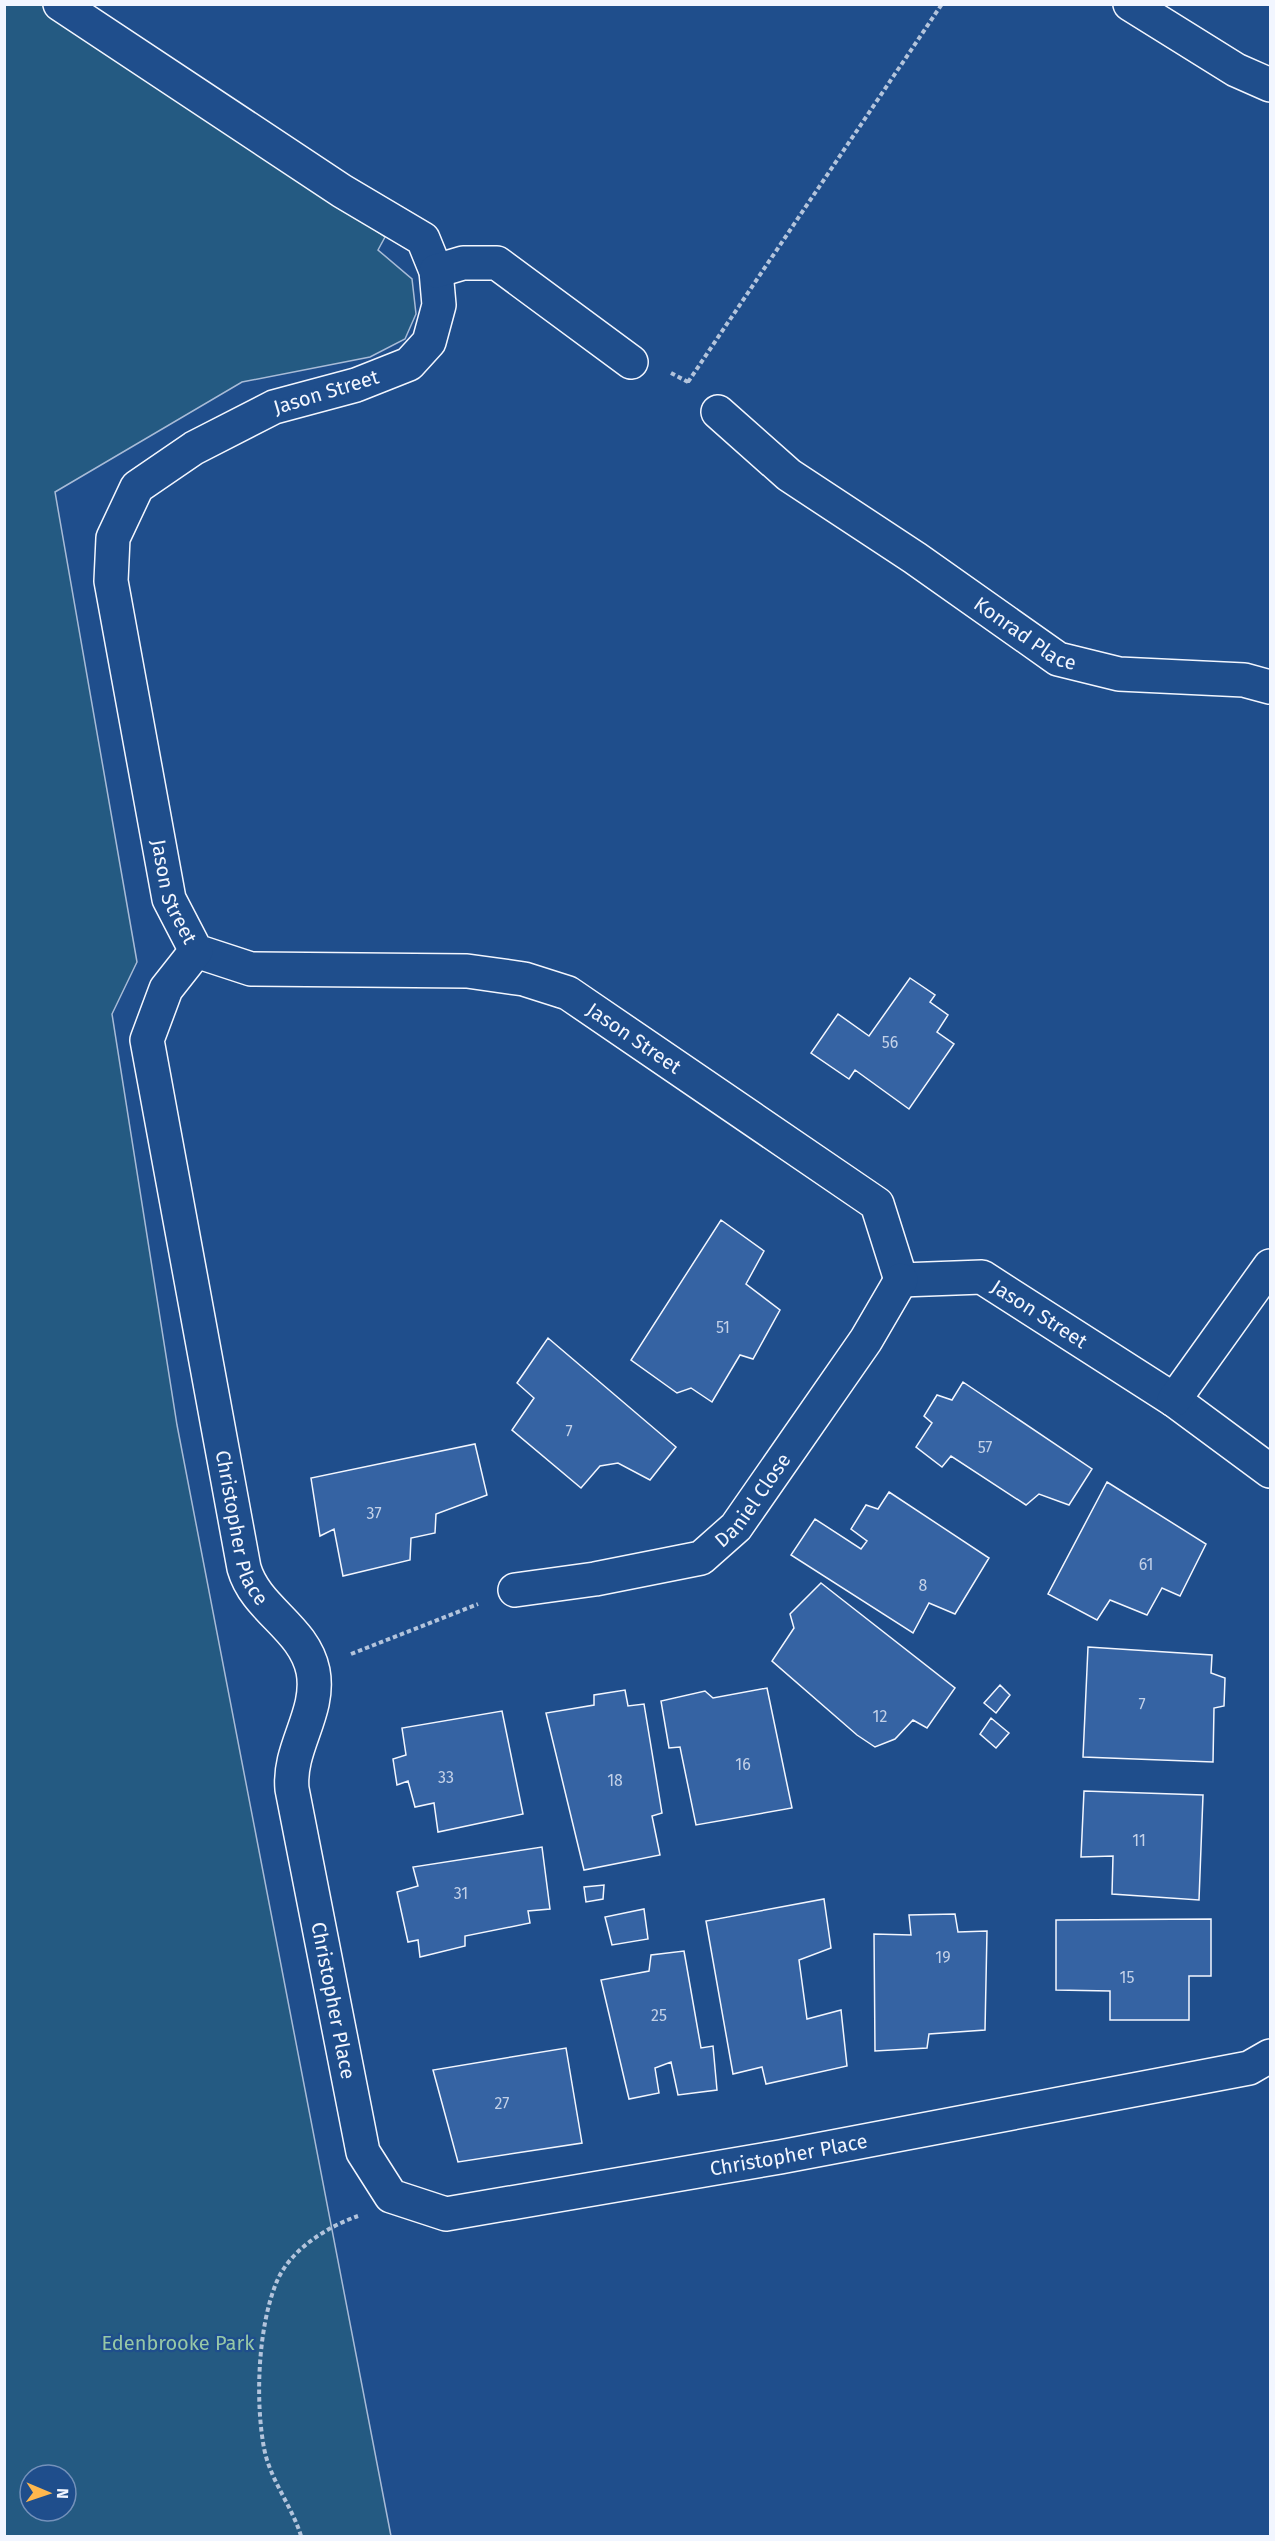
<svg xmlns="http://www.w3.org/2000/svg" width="1275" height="2541" font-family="'Fira Sans',sans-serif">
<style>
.green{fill:#245a82;stroke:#a8bbd7;stroke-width:1.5;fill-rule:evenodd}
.building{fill:#3563a3;stroke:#f2f6ff;stroke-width:1.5}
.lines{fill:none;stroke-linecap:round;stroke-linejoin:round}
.minor-casing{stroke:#f2f6ff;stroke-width:36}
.path{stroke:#b3c4dc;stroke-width:4;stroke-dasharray:4.5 3;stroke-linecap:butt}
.minor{stroke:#1f4e8c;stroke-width:33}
.labels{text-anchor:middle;stroke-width:4.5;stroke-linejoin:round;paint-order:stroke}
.number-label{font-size:16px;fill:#c3d1e8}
.street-label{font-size:20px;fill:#f2f6ff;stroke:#1f4e8c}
.park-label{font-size:20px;fill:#97c8a6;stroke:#1f4e8c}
</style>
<rect width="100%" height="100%" fill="#1f4e8c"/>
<path class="green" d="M46,4L385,237L378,250L412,279L416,314L405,339L370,357L242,382L55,492L137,962L112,1014L177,1425L391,2536H5L4,5ZM30,2475H66V2511H30Z"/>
<path class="building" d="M910,978L935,995L930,1002L948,1015L937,1032L954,1044L909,1109L855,1070L849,1079L811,1053L838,1014L869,1036Z
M721,1220L764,1251L746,1284L780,1310L753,1359L740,1355L712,1402L691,1388L677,1393L631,1360Z
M548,1338L676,1447L650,1480L618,1463L600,1466L581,1488L512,1430L534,1398L517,1383Z
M963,1382L1092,1469L1069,1505L1039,1494L1026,1505L951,1456L942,1467L916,1447L932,1423L924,1416L937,1395L952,1400Z
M475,1444L487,1495L436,1514L435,1533L411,1538L410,1560L343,1576L334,1529L320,1536L311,1478Z
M1107,1482L1206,1544L1180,1596L1162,1588L1147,1615L1110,1600L1097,1620L1048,1594Z
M889,1492L989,1558L955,1614L929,1603L913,1633L791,1555L815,1519L861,1549L867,1541L851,1529L866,1505L878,1509Z
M821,1583L955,1688L927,1728L913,1720L895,1739L875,1747L857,1735L772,1661L794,1628L790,1614Z
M1088,1647L1212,1655L1211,1673L1225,1678L1224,1706L1214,1708L1213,1762L1083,1757Z
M1000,1685L1010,1695L996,1713L984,1703Z
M767,1688L792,1808L696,1825L680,1747L669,1748L661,1701L705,1691L713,1698Z
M625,1690L628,1706L644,1704L662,1813L652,1816L660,1855L584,1870L546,1713L594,1705V1695Z
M502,1711L523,1814L438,1832L434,1803L415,1807L408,1781L397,1785L393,1759L406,1755L402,1728Z
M991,1718L1009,1733L996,1748L980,1734Z
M1084,1791L1203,1795L1199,1900L1112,1894L1113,1856L1081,1857Z
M542,1847L550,1909L528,1911L530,1923L465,1936V1946L420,1957L418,1940L408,1942L397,1892L418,1886L413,1867Z
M604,1885L603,1899L586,1902L584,1887Z
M824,1899L831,1948L799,1960L807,2019L841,2010L847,2066L766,2084L762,2067L733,2074L706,1921Z
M644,1909L648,1939L612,1945L605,1917Z
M955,1914L958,1932L987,1931L985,2030L929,2034L927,2048L875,2051L874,1934L911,1935L909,1915Z
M1211,1919V1976H1189V2020H1110V1991L1056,1990V1920Z
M684,1951L701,2048L713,2046L717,2090L678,2095L671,2062L655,2068L659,2093L629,2099L601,1980L649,1971L651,1955Z
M566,2048L582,2143L458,2162L433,2070Z"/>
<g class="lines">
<g class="minor-casing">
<g id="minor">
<path id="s1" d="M60,4L342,191L423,239L436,271L439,305L429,342L409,364L356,385L274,407L194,448L137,487L113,538L111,581L169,899L196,951L251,969L467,971L524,979L568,993L877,1204L901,1280L982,1277L1174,1400L1270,1471"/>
<path d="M1130,4L1236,70L1270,85"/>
<path d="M436,271L463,263H497L631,362"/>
<path id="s2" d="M718,412L789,475L915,558L1058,659L1119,674L1244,680L1270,687"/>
<path id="s3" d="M196,951L166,989L147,1040L244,1568C256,1610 304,1627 313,1671C321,1713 288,1747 292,1789L363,2152L391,2196L446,2214L780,2157L1249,2068L1270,2056"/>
<path d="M1174,1400L1270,1266"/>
<path id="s4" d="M515,1590L595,1579L701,1558L736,1527L866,1340L901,1280"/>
</g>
</g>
<path class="path" d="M671,373L688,382
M688,382L942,4
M351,1654L478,1604
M301,2536C292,2506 270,2480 264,2448C255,2400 258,2326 277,2281C291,2249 327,2227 358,2216"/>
<use href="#minor" class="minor"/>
</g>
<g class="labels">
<g class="number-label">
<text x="890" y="1048">56</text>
<text x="723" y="1333">51</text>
<text x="569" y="1437">7</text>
<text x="985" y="1453">57</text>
<text x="374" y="1519">37</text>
<text x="1146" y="1570">61</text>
<text x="923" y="1591">8</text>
<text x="1142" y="1710">7</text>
<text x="880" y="1722">12</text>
<text x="743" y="1770">16</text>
<text x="446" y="1783">33</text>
<text x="615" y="1786">18</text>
<text x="1139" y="1846">11</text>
<text x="461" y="1899">31</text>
<text x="943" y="1963">19</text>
<text x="1127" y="1983">15</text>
<text x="659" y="2021">25</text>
<text x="502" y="2109">27</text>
</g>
<g class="street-label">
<text transform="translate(326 392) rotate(-17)" y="7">Jason Street</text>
<text dy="7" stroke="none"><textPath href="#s2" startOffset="380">Konrad Place</textPath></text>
<text dy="7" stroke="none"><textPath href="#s1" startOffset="1287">Jason Street</textPath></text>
<text dy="7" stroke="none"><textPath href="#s1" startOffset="1809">Jason Street</textPath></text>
<text dy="7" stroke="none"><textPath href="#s1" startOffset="2332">Jason Street</textPath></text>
<text dy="7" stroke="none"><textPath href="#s4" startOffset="267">Daniel Close</textPath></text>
<text dy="7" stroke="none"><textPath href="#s3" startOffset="600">Christopher Place</textPath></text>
<text dy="7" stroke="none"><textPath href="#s3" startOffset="1102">Christopher Place</textPath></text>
<text dy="7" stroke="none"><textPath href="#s3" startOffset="1714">Christopher Place</textPath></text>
</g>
<g class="park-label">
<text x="178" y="2350">Edenbrooke Park</text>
</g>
</g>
<rect width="1275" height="2541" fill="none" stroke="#f2f6ff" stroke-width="12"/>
<g transform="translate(48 2493) rotate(92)"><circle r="28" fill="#1f4e8c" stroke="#7391ba" stroke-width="1.5"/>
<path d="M0-4.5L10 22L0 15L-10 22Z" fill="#ffb74d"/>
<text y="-9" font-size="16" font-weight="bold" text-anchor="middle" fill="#f2f6ff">N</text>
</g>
</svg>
